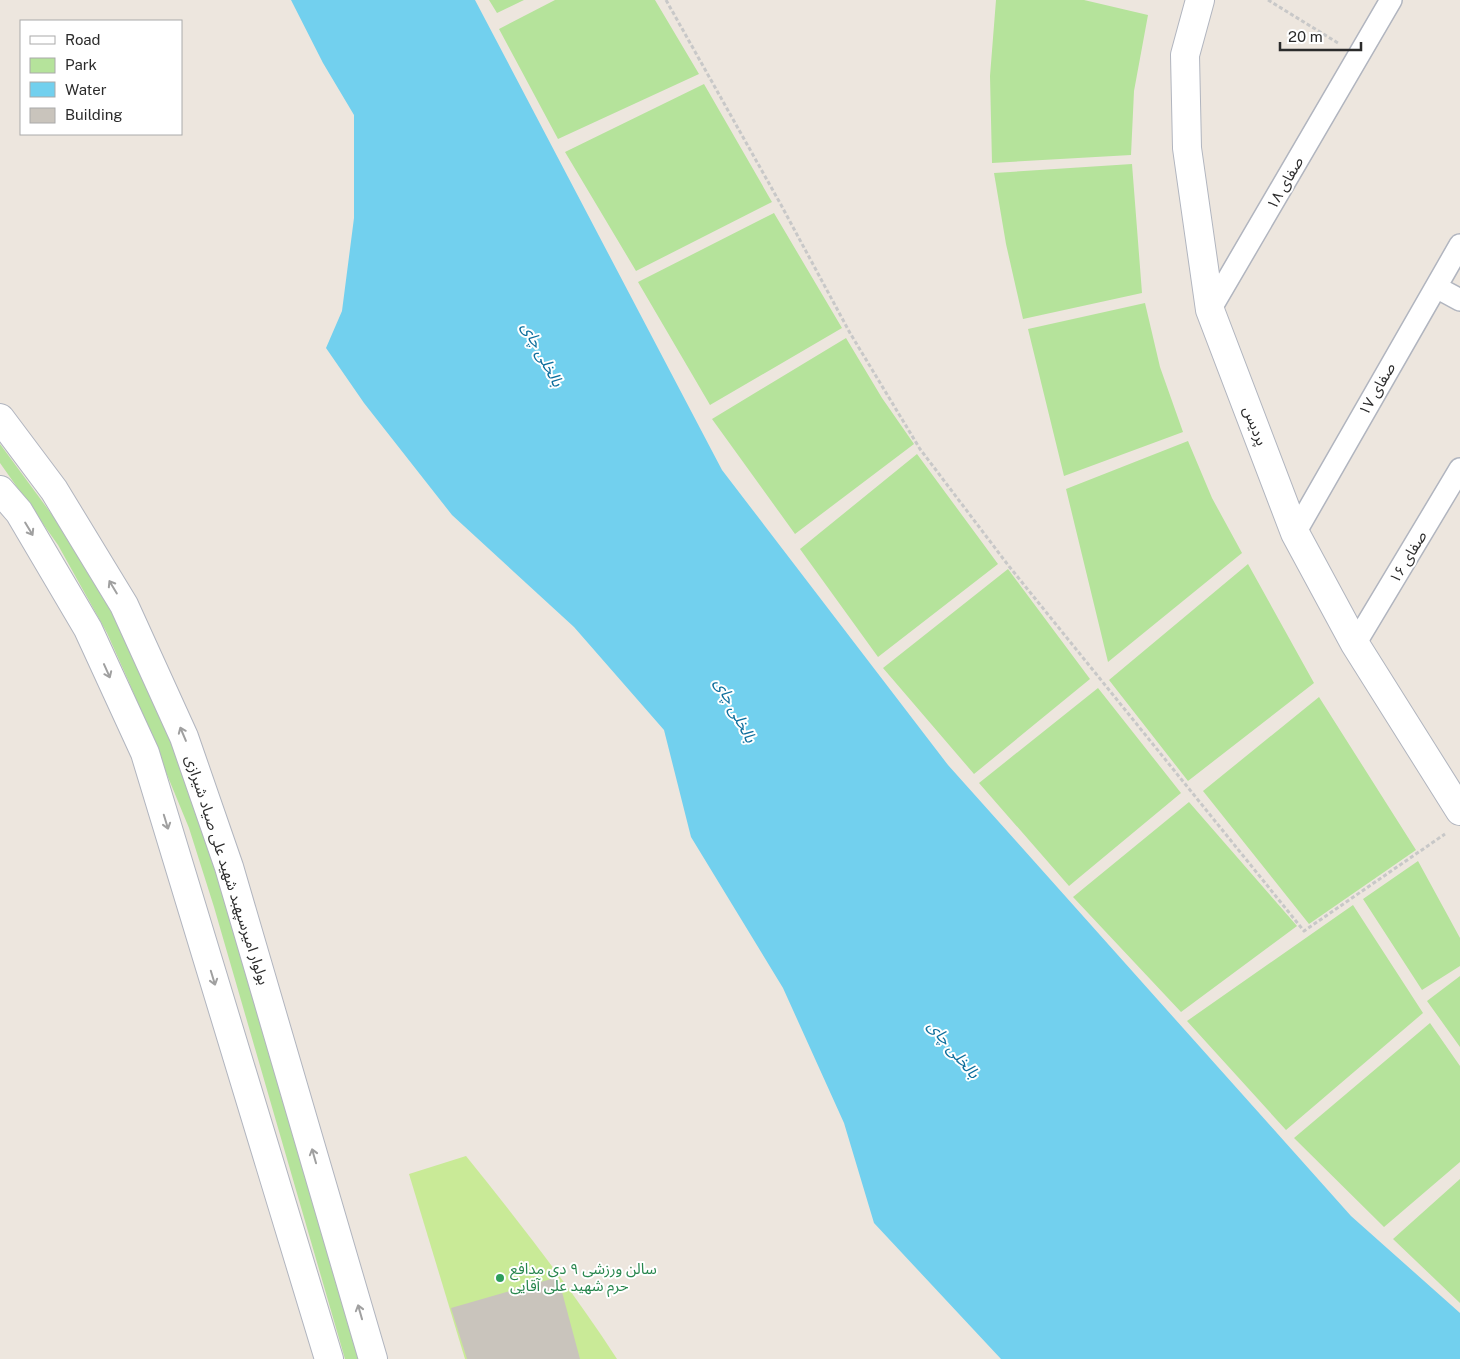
<svg xmlns="http://www.w3.org/2000/svg" width="1460" height="1359" font-family="'Public Sans','Noto Sans Arabic',sans-serif">
<style>
.green{fill:#b5e39b}
.pitch{fill:#c9ea97}
.water{fill:#72d0ee}
.building{fill:#c9c4bc}
.lines{fill:none;stroke-linecap:round;stroke-linejoin:round}
.street-casing{stroke:#b1b5bf;stroke-width:24}
.secondary-casing{stroke:#b1b5bf;stroke-width:30}
.path{stroke:#c8c8c8;stroke-width:3;stroke-dasharray:4 2.5;stroke-linecap:butt}
.street{stroke:#fff;stroke-width:21}
.secondary{stroke:#fff;stroke-width:28}
.oneway{stroke:#a0a0a0}
.leisure-dot{fill:#2e9e5b;stroke:#fff;stroke-width:2}
.labels{text-anchor:middle;stroke-width:4;stroke-linejoin:round;paint-order:stroke}
.street-label{font-size:15px;fill:#2b2b2b;stroke:#fff}
.leisure-label{font-size:15px;fill:#27864d;stroke:#fff;text-anchor:start}
.water-label{font-size:16px;font-style:italic;fill:#0e6f9d;stroke:#fff}
</style>
<rect width="100%" height="100%" fill="#ede6de"/>
<path class="green" d="M489,0H524L497,13Z
M555,0H655L699,74L558,139L499,29Z
M996,0H1084L1148,15L1134,91L1131,155L992,163L990,76Z
M704,84L772,202L636,271L565,152Z
M1132,164L1142,293L1023,319L1006,244L994,173Z
M774,213L842,328L710,405L638,282Z
M1145,303L1160,367L1183,432L1064,476L1028,329Z
M846,338L882,398L914,444L795,534L712,419Z
M1188,441L1212,498L1242,553L1108,662L1066,489Z
M0,444L67,535L111,609L166,730L200,819L363,1359H345L214,907L189,828L128,680L107,633L58,545L0,463Z
M917,454L998,564L878,657L800,549Z
M1248,564L1314,683L1188,781L1109,680Z
M1008,569L1090,679L974,774L883,668Z
M1098,688L1181,793L1069,886L979,783Z
M1319,697L1416,850L1309,924L1203,791Z
M1189,802L1297,926L1181,1012L1073,897Z
M1418,861L1460,938V966L1422,990L1363,899Z
M1353,905L1423,1013L1286,1130L1187,1021Z
M1460,976V1047L1427,1001Z
M1430,1023L1460,1066V1162L1384,1227L1294,1138Z
M1460,1179V1303L1393,1239Z"/>
<path class="pitch" d="M466,1156C519,1222 571,1288 617,1359H465L409,1174Z"/>
<path class="water" d="M291,0H475L722,470L948,765L1351,1216L1460,1313V1359H1001L874,1223L844,1123L783,988L691,837L664,730L574,627L452,515L364,403L326,348L342,311L354,218V115L323,63Z"/>
<path class="building" d="M558,1277L580,1359H467L451,1308Z"/>
<g class="lines">
<g class="street-casing">
<path id="street" d="M1436,287L1460,300
M1210,310L1391,0
M1295,533L1460,245
M1355,644L1460,469"/>
</g>
<g class="secondary-casing">
<path id="secondary" d="M1200,0L1185,55L1187,148L1210,310L1295,533L1355,644L1460,811
M0,418L54,490L124,605L184,737L229,867L373,1359
M0,490L19,512L88,629L145,753L329,1359"/>
</g>
<path class="path" d="M666,0L780,203L850,333L920,449L1008,565L1304,931L1445,834
M1268,0L1338,43"/>
<use href="#street" class="street"/>
<use href="#secondary" class="secondary"/>
</g>
<defs><path id="oneway-shaft" d="M-6 0H5M1.5-3L5.5 0L1.5 3" fill="none" stroke-width="1.6" stroke-linecap="round" stroke-linejoin="round" transform="scale(1.25)"/></defs>
<g class="oneway">
<use href="#oneway-shaft" transform="translate(29 529) rotate(59)"/>
<use href="#oneway-shaft" transform="translate(113 587) rotate(-121)"/>
<use href="#oneway-shaft" transform="translate(107 671) rotate(66)"/>
<use href="#oneway-shaft" transform="translate(183 734) rotate(-113)"/>
<use href="#oneway-shaft" transform="translate(166 822) rotate(73)"/>
<use href="#oneway-shaft" transform="translate(213 978) rotate(73)"/>
<use href="#oneway-shaft" transform="translate(314 1156) rotate(-106)"/>
<use href="#oneway-shaft" transform="translate(360 1312) rotate(-106)"/>
</g>
<circle class="leisure-dot" cx="500" cy="1278" r="5"/>
<g class="labels">
<g class="street-label">
<text transform="translate(1285 183) rotate(-60)" y="5">صفای ۱۸</text>
<text transform="translate(1377 389) rotate(-60)" y="5">صفای ۱۷</text>
<text transform="translate(1255 426) rotate(69)" y="5">پردیس</text>
<text transform="translate(1408 557) rotate(-59)" y="5">صفای ۱۶</text>
<text transform="translate(227 870) rotate(72)" y="5">بولوار امیرسپهبد شهید علی صیاد شیرازی</text>
</g>
<g class="leisure-label">
<text x="510" y="1274">سالن ورزشی ۹ دی مدافع<tspan x="510" dy="17">حرم شهید علی آقایی</tspan></text>
</g>
<g class="water-label">
<text transform="translate(543 354) rotate(62)" y="6">بالخلی چای</text>
<text transform="translate(736 710) rotate(62)" y="6">بالخلی چای</text>
<text transform="translate(954 1049) rotate(50)" y="6">بالخلی چای</text>
</g>
</g>
<rect x="20" y="20" width="162" height="115" fill="#ffffff" stroke="#aaaaaa"/>
<rect x="30" y="36" width="25" height="8" fill="#ffffff" stroke="#aaaaaa"/>
<text x="65" y="45" font-size="15" fill="#2b2b2b">Road</text>
<rect x="30" y="58" width="25" height="15" fill="#b5e39b" stroke="#aaaaaa"/>
<text x="65" y="70" font-size="15" fill="#2b2b2b">Park</text>
<rect x="30" y="82" width="25" height="15" fill="#72d0ee" stroke="#aaaaaa"/>
<text x="65" y="95" font-size="15" fill="#2b2b2b">Water</text>
<rect x="30" y="108" width="25" height="15" fill="#c9c4bc" stroke="#aaaaaa"/>
<text x="65" y="120" font-size="15" fill="#2b2b2b">Building</text>
<path d="M1280 42v8h81v-8" fill="none" stroke="#2b2b2b" stroke-width="2.5"/>
<text x="1288" y="42" font-size="15" fill="#2b2b2b" stroke="#ffffff" stroke-width="4" paint-order="stroke">20 m</text>
</svg>
